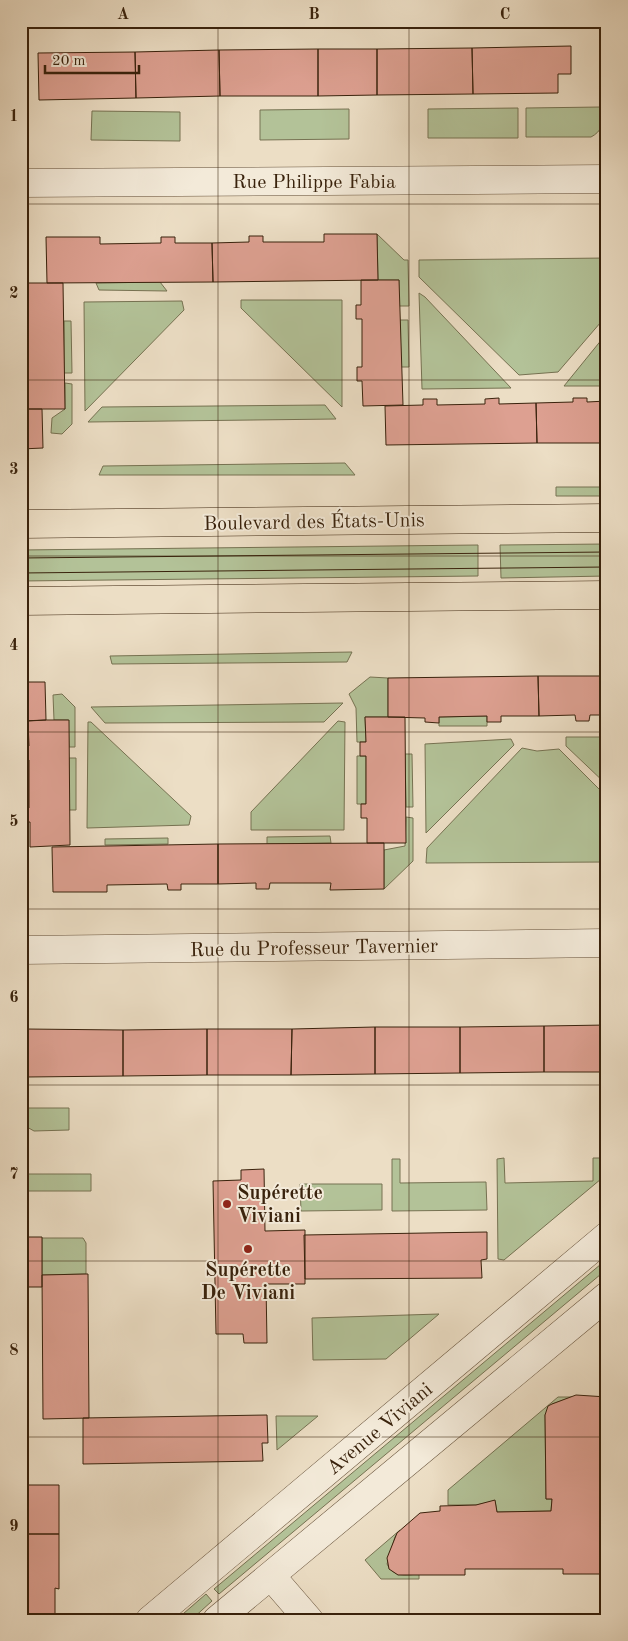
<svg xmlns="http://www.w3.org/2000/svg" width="628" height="1641" font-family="'Old Standard TT',serif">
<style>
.green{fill:#b3c298;stroke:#767252}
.building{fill:#dda091;stroke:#39220c}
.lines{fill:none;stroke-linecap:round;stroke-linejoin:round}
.minor-casing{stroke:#66513a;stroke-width:29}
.major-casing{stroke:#39220c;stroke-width:29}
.minor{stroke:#f3ead9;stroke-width:28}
.major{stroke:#ecdec5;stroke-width:28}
.tram{stroke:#39220c;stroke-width:1}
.grid{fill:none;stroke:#39220c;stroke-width:1;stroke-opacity:0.55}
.poi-dot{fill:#8f2418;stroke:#f3ead9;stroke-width:2}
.labels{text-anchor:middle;stroke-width:4;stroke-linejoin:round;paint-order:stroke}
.street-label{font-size:20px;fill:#39220c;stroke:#f3ead9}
.poi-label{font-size:20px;font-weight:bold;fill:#39220c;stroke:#f3ead9;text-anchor:start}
.neatline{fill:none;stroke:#39220c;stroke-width:2}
.grid-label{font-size:16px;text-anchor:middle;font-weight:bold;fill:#39220c}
</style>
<rect width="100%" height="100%" fill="#ecdec5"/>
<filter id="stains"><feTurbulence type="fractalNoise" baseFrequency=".004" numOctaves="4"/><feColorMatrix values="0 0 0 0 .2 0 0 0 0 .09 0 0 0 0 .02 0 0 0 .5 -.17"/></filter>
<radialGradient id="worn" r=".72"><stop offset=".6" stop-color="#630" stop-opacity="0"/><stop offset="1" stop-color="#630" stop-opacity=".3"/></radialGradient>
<path class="green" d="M601,107L605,112C605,122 601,132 591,137H526V108Z
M518,108V138H428V109Z
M349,109V139L260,140V110Z
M92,111L180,112V141L91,140Z
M377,234L404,260H408L409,306H399V280H378Z
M607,258V315L558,372L519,375L419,277V260Z
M160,282L167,291L99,290L96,283Z
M419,293L425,297L511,388L422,389Z
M241,300H342V407L241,308Z
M182,301L184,310L85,411L84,302Z
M400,320H408L409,367H401Z
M64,321H71L72,373H64Z
M607,333V386H564Z
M65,383L72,384V424L62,434L51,433L52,418L65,409Z
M325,405L336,419L88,422L102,407Z
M345,463L355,475H99L103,466Z
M556,487H603V496H556Z
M607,544V576L501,578L500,545Z
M478,545V576L21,581V550Z
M352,652L347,662L112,664L110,656Z
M370,677L388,678V717H365L366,742H357L356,708L349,694Z
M62,694L75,707V747H69L68,720H54L53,695Z
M343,703L324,722L105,723L91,707Z
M487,716V726H439V717Z
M338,721L345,722L344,830H251V812Z
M88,722H91L191,816L189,825L87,828Z
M566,737H607V785L566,746Z
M511,739L514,745L426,833L425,744Z
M522,748L537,751L559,749L607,797V862L426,863L427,848Z
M405,754H412L413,807H406Z
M357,756H366V804H357Z
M69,758H76V810H69Z
M406,817L413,818V861L384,889V850L405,846Z
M330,836L331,843L267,844V837Z
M168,838V844L105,845V839Z
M27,1108H69V1130L34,1131L27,1127Z
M504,1158L505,1183L593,1181V1158H607V1174L504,1260L498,1259L497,1159Z
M392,1159H400V1183L486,1182L487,1210L392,1211Z
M21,1174H91V1191H21Z
M300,1184H382V1210L301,1211Z
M42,1238H83L86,1243V1274L42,1275Z
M607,1259V1269L219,1594L214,1589Z
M439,1314L386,1359L313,1360L312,1318Z
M558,1397H572L552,1404L545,1415L546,1499H552L551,1511L497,1512L495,1501L476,1505H448V1490Z
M276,1416H318L277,1450Z
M400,1530L395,1537L387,1564C394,1578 406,1575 419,1574V1579H381L365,1560Z
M206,1594L212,1601L191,1620H176Z"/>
<path class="building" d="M571,46V74H558V93L473,94L472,48Z
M472,48L473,94L377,95V49Z
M318,49H377V95L318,96Z
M318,49V96H220L219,50Z
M219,50L220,96L136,98L135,52Z
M135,52L136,98L39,100L38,53Z
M324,234H377L378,280L213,282L212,243L249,242V236H263V242H324Z
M46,237H100V244L161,243V237H175V243H212L213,282L47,283Z
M361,280H399L403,405L363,406L362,381H357V367H362V319H356V305H361Z
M24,283H63L65,409H26L25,384H21V371H25V323L21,322V309H24Z
M499,398V404L536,403L537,443L386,445L385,406L423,405V399H437V405L485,404V399Z
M573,398H587V402L607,401V443H537L536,403L573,402Z
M21,409H42L43,448L21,449Z
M538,676L539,716H501V722H487V716L439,717V723L425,722V718L388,717V678Z
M538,676H607V715H590L589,721H576L575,715L539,716Z
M21,682H45L46,720L21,721Z
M365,717H405L406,843H367V818H361V804H366V756H360V742H366Z
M46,720H69L70,845L30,847V822H24L23,808H29V760H23V746H29L28,721Z
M384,843V889L330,890L331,883H270L269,889H256V883L218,884V844Z
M218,844V884H181V890H168L167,884L107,885V892H53L52,847Z
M607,1025V1072H544V1026Z
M544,1026V1072L460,1073V1027Z
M375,1027V1074L291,1075L292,1029Z
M375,1027H460V1073L375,1074Z
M26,1029L123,1030V1076L26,1077Z
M207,1029V1075L123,1076V1030Z
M207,1029H292L291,1075H207Z
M21,1041H26V1077H21Z
M264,1169L265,1231L305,1230V1284H266L267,1343H244L243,1334H216L213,1181L241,1180V1170Z
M487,1232V1259L481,1260L482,1278L305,1279L304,1235Z
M21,1237H42V1287H21Z
M86,1274H88L89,1418L43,1419L42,1275Z
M576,1395L607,1397V1574H563V1569H465V1575H398L389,1569L387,1558L397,1533L420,1513L440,1511V1506L476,1505L495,1500L497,1512L551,1511L552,1499H546L545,1415L548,1406L552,1404Z
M267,1415L268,1443H262L263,1461L83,1464V1418Z
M21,1485H59V1534H21Z
M21,1534H59V1589L55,1588V1620H21Z"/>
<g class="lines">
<g class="minor-casing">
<path id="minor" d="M21,183L607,179
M21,950L607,943
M271,1576L309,1620
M150,1620L607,1236
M217,1620L607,1296"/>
</g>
<g class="major-casing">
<path id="major" d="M21,524L607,518
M21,601L607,595"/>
</g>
<use href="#minor" class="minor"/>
<use href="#major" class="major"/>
<path class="tram" d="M21,558L607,552
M21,573L607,567"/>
</g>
<path class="grid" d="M218,21V1620M409,21V1620M21,204H607M21,380H607M21,556H607M21,732H607M21,909H607M21,1085H607M21,1261H607M21,1437H607"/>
<g class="poi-dot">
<circle cx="227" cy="1204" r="5"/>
<circle cx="248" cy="1249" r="5"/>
</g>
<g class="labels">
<g class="street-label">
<text x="314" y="188">Rue Philippe Fabia</text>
<text transform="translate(314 521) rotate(-1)" y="7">Boulevard des États-Unis</text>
<text transform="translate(314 947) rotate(-1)" y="7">Rue du Professeur Tavernier</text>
<text transform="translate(379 1428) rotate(-40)" y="7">Avenue Viviani</text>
</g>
<g class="poi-label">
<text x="237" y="1199">Supérette<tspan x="237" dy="23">Viviani</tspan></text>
<text x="248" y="1276" text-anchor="middle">Supérette<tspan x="248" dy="23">De Viviani</tspan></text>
</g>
</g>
<rect width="628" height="1641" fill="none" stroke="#ecdec5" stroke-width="55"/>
<path d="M45 65v8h94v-8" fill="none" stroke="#39220c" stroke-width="2.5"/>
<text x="52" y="65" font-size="15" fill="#39220c" stroke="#f3ead9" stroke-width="4" paint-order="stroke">20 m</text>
<rect x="28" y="28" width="572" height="1586" class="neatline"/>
<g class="grid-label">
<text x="123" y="19">A</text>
<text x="314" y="19">B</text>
<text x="505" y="19">C</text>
<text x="14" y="121">1</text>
<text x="14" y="298">2</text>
<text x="14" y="474">3</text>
<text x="14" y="650">4</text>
<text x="14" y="826">5</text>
<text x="14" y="1002">6</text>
<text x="14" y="1179">7</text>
<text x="14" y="1355">8</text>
<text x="14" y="1531">9</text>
</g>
<rect width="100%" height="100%" filter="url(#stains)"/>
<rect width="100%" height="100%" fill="url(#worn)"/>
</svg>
